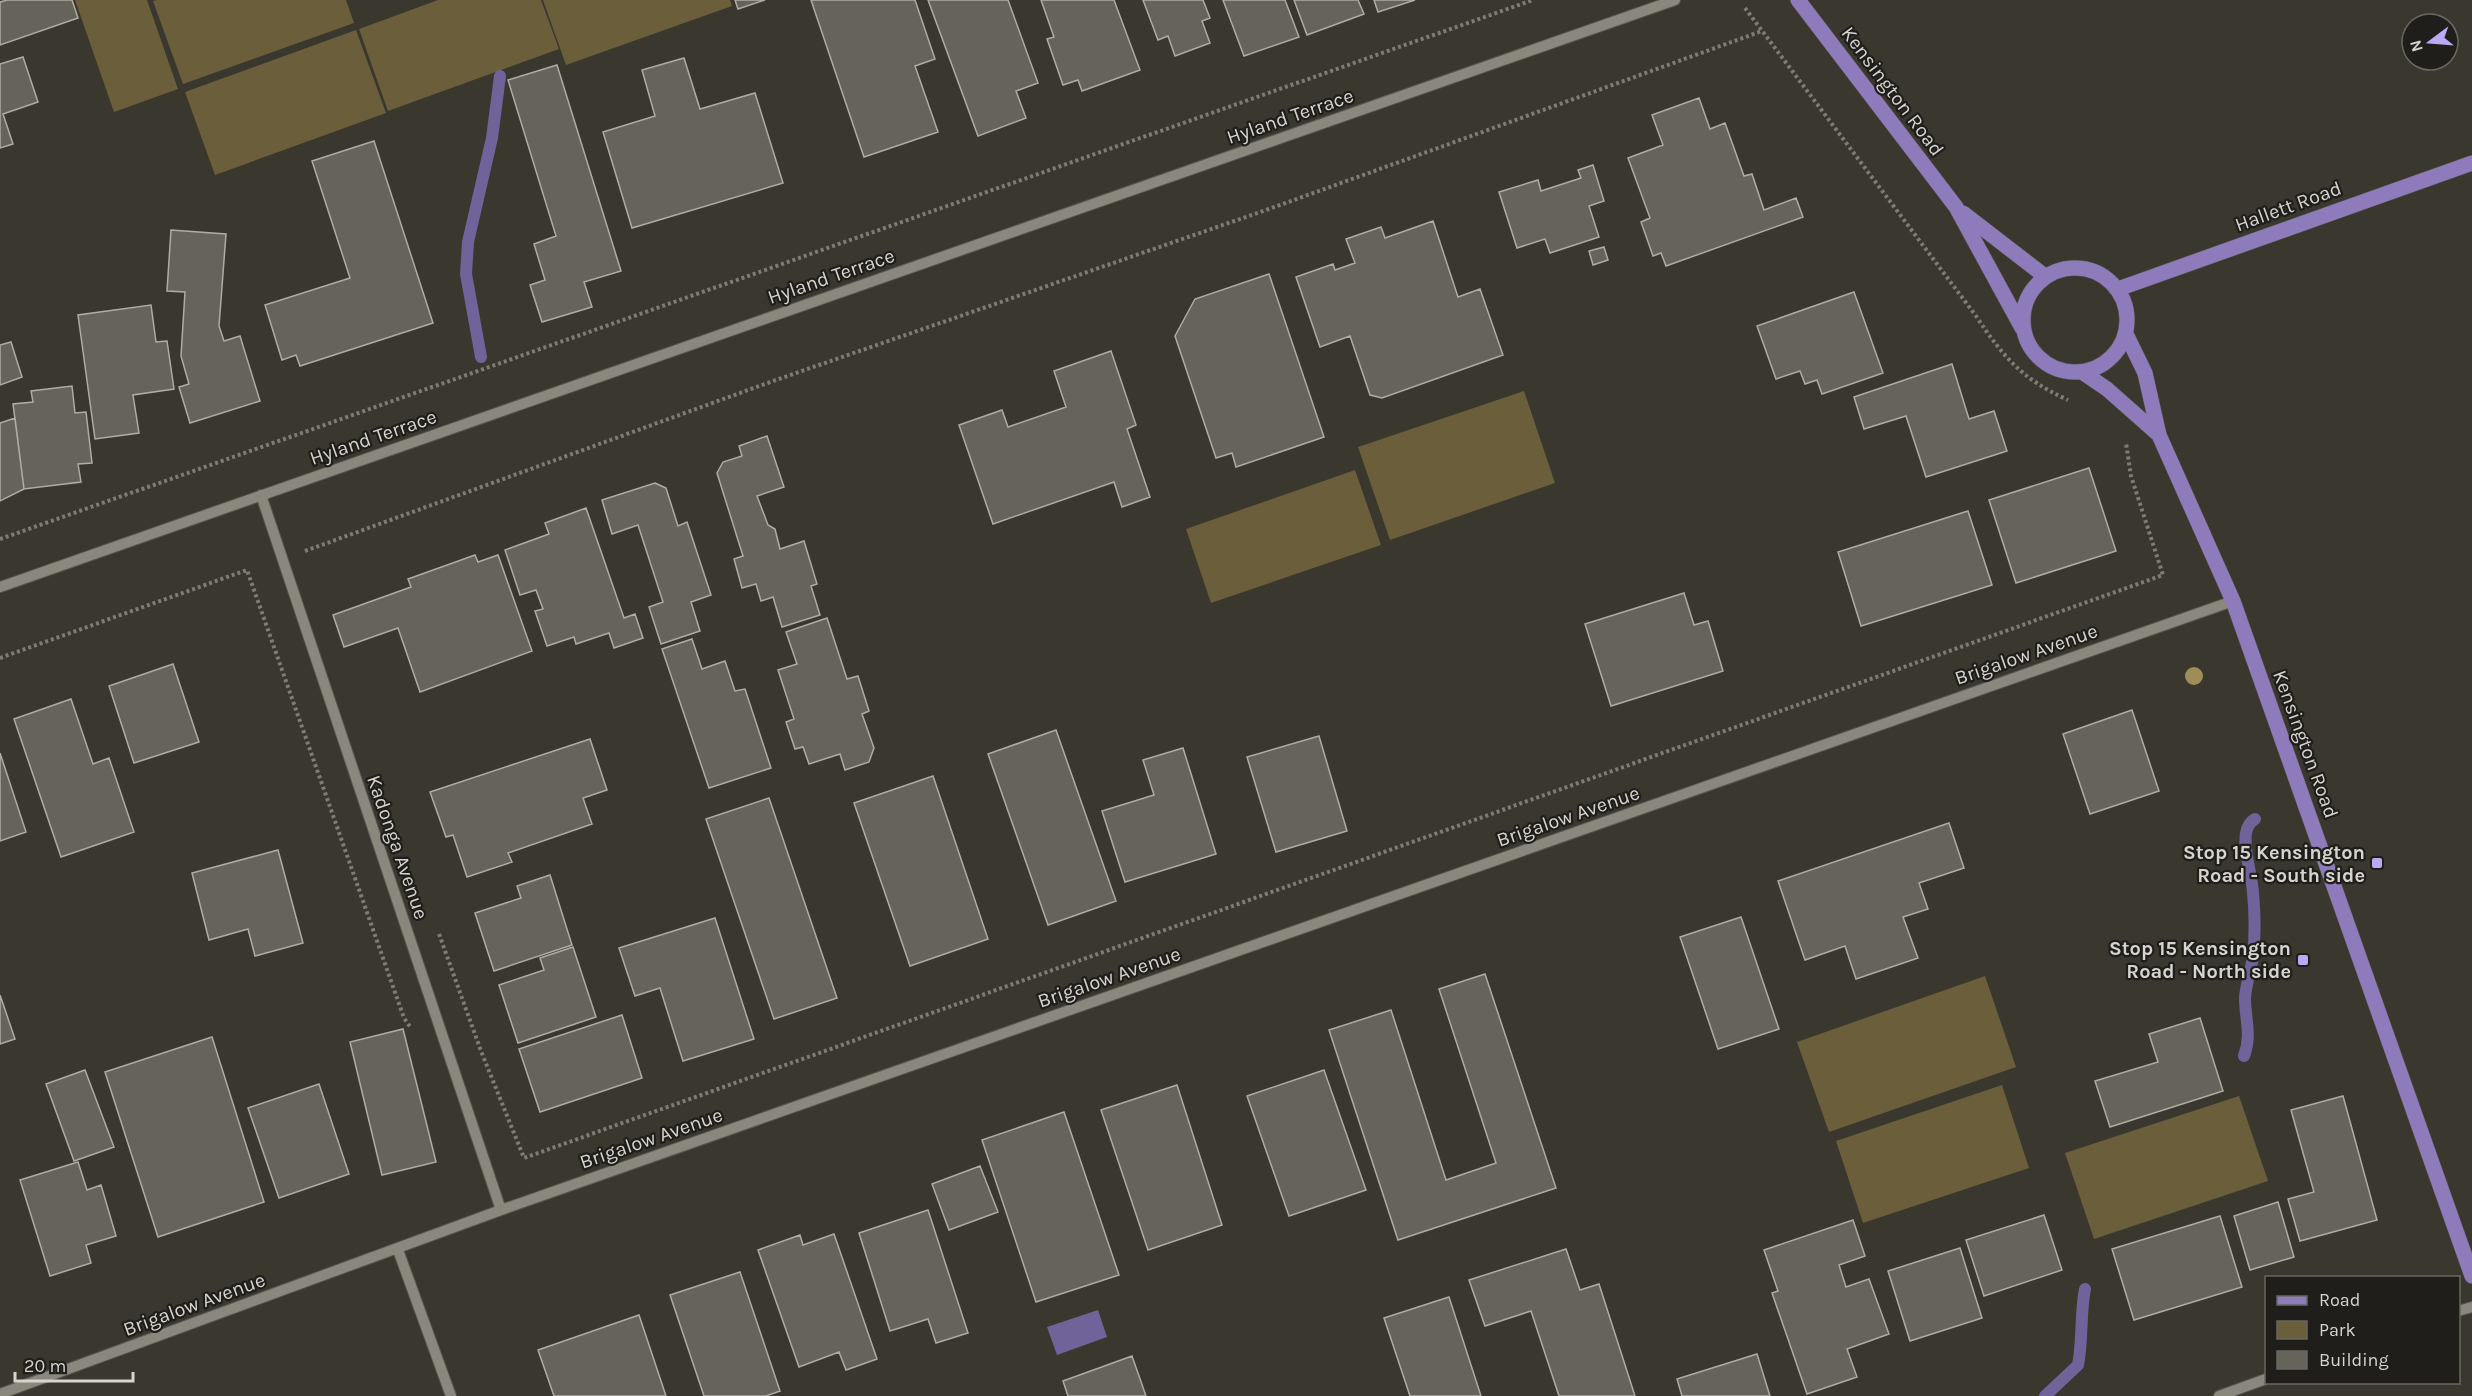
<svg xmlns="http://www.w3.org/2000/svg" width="2472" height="1396" font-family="Karla,sans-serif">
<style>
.green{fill:#6a5e3b}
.water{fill:#6f6399}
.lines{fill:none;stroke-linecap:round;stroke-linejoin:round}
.stream{stroke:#6f6399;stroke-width:12}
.building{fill:#66635a;stroke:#afaca2;stroke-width:1.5}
.minor-casing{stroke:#57554e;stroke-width:12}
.major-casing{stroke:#57554e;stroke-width:16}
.path{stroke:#7f7c76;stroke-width:4;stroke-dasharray:3 3;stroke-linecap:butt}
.minor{stroke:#8a877d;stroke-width:10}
.major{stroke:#8e7bbb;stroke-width:15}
.tree{fill:#9f8d58}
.poi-dot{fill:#baaaf6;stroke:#201e1b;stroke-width:2}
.labels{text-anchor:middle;stroke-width:4.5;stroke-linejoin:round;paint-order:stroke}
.street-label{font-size:20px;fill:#d6d4cf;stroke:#201e1b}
.poi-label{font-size:20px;font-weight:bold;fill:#d6d4cf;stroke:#201e1b;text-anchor:end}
</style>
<rect width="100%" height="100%" fill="#3a372f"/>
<path class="green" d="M75,0H147L178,89L114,112Z
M157,0H346L354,23L183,84L153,1Z
M438,0H541L559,49L388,111L359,29Z
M543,0H730L732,6L566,65Z
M356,30L386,113L215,175L185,92Z
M1524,391L1555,483L1390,540L1358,447Z
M1355,470L1381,545L1211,603L1186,529Z
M1985,976L2016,1067L1829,1132L1797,1042Z
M2002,1085L2029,1168L1863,1223L1836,1141Z
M2239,1096L2268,1181L2094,1239L2065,1153Z"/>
<path class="water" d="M1098,1310L1107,1337L1057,1355L1047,1327Z"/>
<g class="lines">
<path class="stream" d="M481,357L466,274L468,242L492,138L500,76
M2244,1056C2252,1035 2245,1019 2245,998C2246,983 2251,971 2253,957C2255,937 2255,913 2253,893C2252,874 2243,851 2246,833C2247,827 2250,822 2255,819
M2045,1396L2078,1365C2083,1339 2080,1314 2085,1289"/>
</g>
<path class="building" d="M7,0H72L78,18L0,45V2Z
M735,0H765L738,9Z
M811,0H915L935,59L915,66L938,132L864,157Z
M928,0H1008L1038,83L1016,91L1026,118L978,136Z
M1041,0H1114L1140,70L1082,91L1078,80L1063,85L1047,39L1054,37Z
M1143,0H1203L1210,18L1202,21L1210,43L1175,56L1168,36L1158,40Z
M1223,0H1285L1299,37L1244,56Z
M1294,0H1358L1364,14L1307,35Z
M1374,0H1415L1378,12Z
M23,57L38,102L3,114L13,144L0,148V64Z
M684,58L700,109L755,93L783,183L632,228L603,132L655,116L642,70Z
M557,65L621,271L584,282L592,307L542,322L530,285L545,280L534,244L556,236L508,80Z
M1699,98L1710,129L1725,123L1744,176L1752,174L1764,210L1796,198L1803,217L1666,266L1661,253L1653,256L1641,222L1650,218L1628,158L1663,145L1652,115Z
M374,141L433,323L300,366L296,355L282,360L265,305L350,278L312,161Z
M1593,165L1604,201L1589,206L1599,237L1550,253L1545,239L1517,248L1499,192L1538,180L1541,191L1581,178L1578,170Z
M1433,221L1458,297L1480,289L1503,355L1382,398L1370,395L1350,336L1320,347L1296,277L1333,264L1335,270L1355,263L1346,239L1381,227L1385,238Z
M171,230L226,234L219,326L224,341L240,336L260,401L190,423L179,387L189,384L181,356L185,292L167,291Z
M1604,247L1608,260L1593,265L1589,251Z
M1269,274L1324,437L1236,467L1232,453L1216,458L1175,336L1195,299Z
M1854,292L1883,373L1822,394L1817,380L1805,384L1800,371L1776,379L1757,326Z
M151,305L156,342L167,341L174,389L133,395L139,433L95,439L78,315Z
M11,342L22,377L0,385V345Z
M1111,351L1136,425L1127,429L1150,497L1122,507L1114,482L993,524L959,425L1002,410L1008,427L1066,407L1054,371Z
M1952,364L1969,419L1994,411L2007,451L1926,477L1906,416L1864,429L1854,397Z
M72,386L75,413L86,412L92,463L78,464L81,482L24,489L13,404L33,402L31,391Z
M15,418L24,489L0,501V423Z
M767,436L784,487L757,496L768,525L775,529L780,549L804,541L817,584L811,586L820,615L782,627L773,597L761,601L756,584L742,588L734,559L743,556L717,473L723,462L742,456L739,446Z
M2089,468L2116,551L2016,583L1989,500Z
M655,483L666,488L678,526L687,522L711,595L691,602L700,631L661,644L649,607L663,602L638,525L612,534L602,500Z
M586,508L624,618L635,614L643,638L614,648L609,633L576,644L574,637L547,646L535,611L543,609L536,590L520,595L505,550L549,534L545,523Z
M1968,511L1992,585L1861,626L1838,552Z
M475,555L478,562L498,555L532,651L420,692L398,628L344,647L333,615L411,587L408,579Z
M1684,593L1694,625L1708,621L1723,671L1611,706L1585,624Z
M827,618L847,679L858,676L869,711L862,714L874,748L869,762L845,770L840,754L809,764L803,747L795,749L786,722L794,719L778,670L797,664L786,632Z
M692,639L702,669L725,661L735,691L745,689L771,768L709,788L662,649Z
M173,664L199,742L134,763L109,686Z
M71,699L93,764L109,758L134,832L61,857L14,719Z
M2132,710L2159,791L2090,814L2063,734Z
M1056,730L1116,901L1048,925L988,754Z
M1319,736L1347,831L1276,852L1247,757Z
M590,739L607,790L583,798L592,824L508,853L512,862L467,877L453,835L446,837L430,792Z
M1183,748L1216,854L1125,882L1102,811L1154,795L1143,760Z
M0,753L26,832L0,841Z
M933,776L988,939L910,966L854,803Z
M769,798L837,998L774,1019L706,819Z
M1949,823L1964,868L1919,883L1928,909L1903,917L1918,958L1856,979L1845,946L1805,960L1778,881Z
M278,850L303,943L255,956L248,929L209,940L192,873Z
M550,875L572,945L494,971L475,913L521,898L517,886Z
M1741,917L1779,1029L1718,1049L1680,937Z
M715,918L754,1039L683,1061L660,988L635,996L619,948Z
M573,947L596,1017L518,1043L499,985L544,970L540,958Z
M1485,974L1556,1188L1398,1240L1329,1030L1391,1010L1446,1180L1496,1163L1439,989Z
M0,995L15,1039L0,1044Z
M622,1015L642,1078L540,1112L519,1049Z
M2200,1018L2223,1091L2110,1127L2095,1081L2158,1062L2149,1034Z
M403,1029L436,1162L382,1175L350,1042Z
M212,1037L264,1202L158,1237L105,1072Z
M85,1070L114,1147L74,1161L46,1084Z
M1324,1070L1366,1190L1289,1216L1247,1096Z
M319,1084L349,1174L279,1198L248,1108Z
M1177,1085L1222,1225L1148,1250L1101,1110Z
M2343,1096L2377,1220L2300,1241L2288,1199L2314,1192L2291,1110Z
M1064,1112L1119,1275L1036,1302L982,1140Z
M78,1162L87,1190L101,1185L116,1236L86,1245L91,1263L50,1276L20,1180Z
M980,1166L998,1212L949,1230L932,1184Z
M2278,1202L2294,1257L2250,1270L2234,1216Z
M928,1210L968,1333L936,1343L928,1319L890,1331L859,1233Z
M2044,1215L2062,1270L1984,1296L1966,1240Z
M2220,1216L2242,1287L2134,1320L2112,1249Z
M1853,1220L1865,1256L1839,1265L1846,1287L1869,1279L1889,1334L1847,1349L1857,1377L1807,1394L1772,1293L1778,1291L1764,1250Z
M834,1234L877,1359L846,1370L839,1352L799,1367L758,1250L800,1235L803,1245Z
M1960,1248L1982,1318L1910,1341L1888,1271Z
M1566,1249L1580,1290L1599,1284L1635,1396H1559L1531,1311L1485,1326L1469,1280Z
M740,1272L780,1391L766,1396H704L670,1295Z
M1449,1297L1481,1396H1410L1384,1318Z
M639,1315L666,1396H554L538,1350Z
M1757,1354L1770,1396H1682L1677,1379Z
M1132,1356L1146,1396H1068L1063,1381Z"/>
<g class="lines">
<g class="minor-casing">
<path id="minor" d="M261,495L501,1210
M0,587L1675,0
M398,1250L451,1396
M2458,1311L2472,1307
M0,1394L501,1210L2233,601
M2219,1396L2266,1379"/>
</g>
<g class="major-casing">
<path id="major" d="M1798,0L1956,207L2022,328
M1963,213L2046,277
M2023 320a52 52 0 1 1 104 0a52 52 0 1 1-104 0Z
M2118,289L2472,163
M2126,334L2145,373L2159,435L2233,601L2472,1276
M2082,372L2107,389L2159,435"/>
</g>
<path class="path" d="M1745,8L1976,316C2004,358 2022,379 2068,400
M0,539L1533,0
M305,551L773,381L1269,209L1762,31
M0,658L247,570L404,1018L411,1028
M439,934L481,1051L524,1158L2163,575L2131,476L2126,443"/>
<use href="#minor" class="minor"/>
<use href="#major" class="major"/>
</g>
<circle class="tree" cx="2194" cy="676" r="9"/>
<g class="poi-dot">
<rect x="2371" y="857" width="12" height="12" rx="3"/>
<rect x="2297" y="954" width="12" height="12" rx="3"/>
</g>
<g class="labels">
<g class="street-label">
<text transform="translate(1893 91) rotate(53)" y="7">Kensington Road</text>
<text transform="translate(1290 116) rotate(-19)" y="7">Hyland Terrace</text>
<text transform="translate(2288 206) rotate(-20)" y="7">Hallett Road</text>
<text transform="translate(831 276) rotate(-19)" y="7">Hyland Terrace</text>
<text transform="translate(373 437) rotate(-19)" y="7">Hyland Terrace</text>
<text transform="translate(2026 654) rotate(-19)" y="7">Brigalow Avenue</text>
<text transform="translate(2306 744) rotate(70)" y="7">Kensington Road</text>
<text transform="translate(1568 816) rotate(-19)" y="7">Brigalow Avenue</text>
<text transform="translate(398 847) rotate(71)" y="7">Kadonga Avenue</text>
<text transform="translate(1109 977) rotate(-19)" y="7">Brigalow Avenue</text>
<text transform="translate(651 1138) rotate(-19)" y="7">Brigalow Avenue</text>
<text transform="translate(194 1304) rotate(-20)" y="7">Brigalow Avenue</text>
</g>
<g class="poi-label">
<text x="2365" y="859">Stop 15 Kensington<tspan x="2365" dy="23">Road - South side</tspan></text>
<text x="2291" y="955">Stop 15 Kensington<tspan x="2291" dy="23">Road - North side</tspan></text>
</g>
</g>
<rect x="2265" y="1276" width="195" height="108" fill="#201e1b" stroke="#696763" stroke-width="1.5"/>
<rect x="2277" y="1296" width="30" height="9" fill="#8e7bbb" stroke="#696763" stroke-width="1.5"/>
<text x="2319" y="1306" font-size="18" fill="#d6d4cf">Road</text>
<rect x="2277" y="1321" width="30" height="18" fill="#6a5e3b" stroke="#696763" stroke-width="1.5"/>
<text x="2319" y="1336" font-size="18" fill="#d6d4cf">Park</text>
<rect x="2277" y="1351" width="30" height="18" fill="#66635a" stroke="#696763" stroke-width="1.5"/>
<text x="2319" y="1366" font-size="18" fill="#d6d4cf">Building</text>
<g transform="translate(2430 42) rotate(254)"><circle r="28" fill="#201e1b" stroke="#696763" stroke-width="1.5"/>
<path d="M0-4.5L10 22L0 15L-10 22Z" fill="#baaaf6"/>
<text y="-9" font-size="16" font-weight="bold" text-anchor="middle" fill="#d6d4cf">N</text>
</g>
<path d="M15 1372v9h118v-9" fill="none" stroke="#d6d4cf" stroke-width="3"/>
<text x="24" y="1372" font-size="18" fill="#d6d4cf" stroke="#201e1b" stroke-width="4.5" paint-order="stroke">20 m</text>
</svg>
